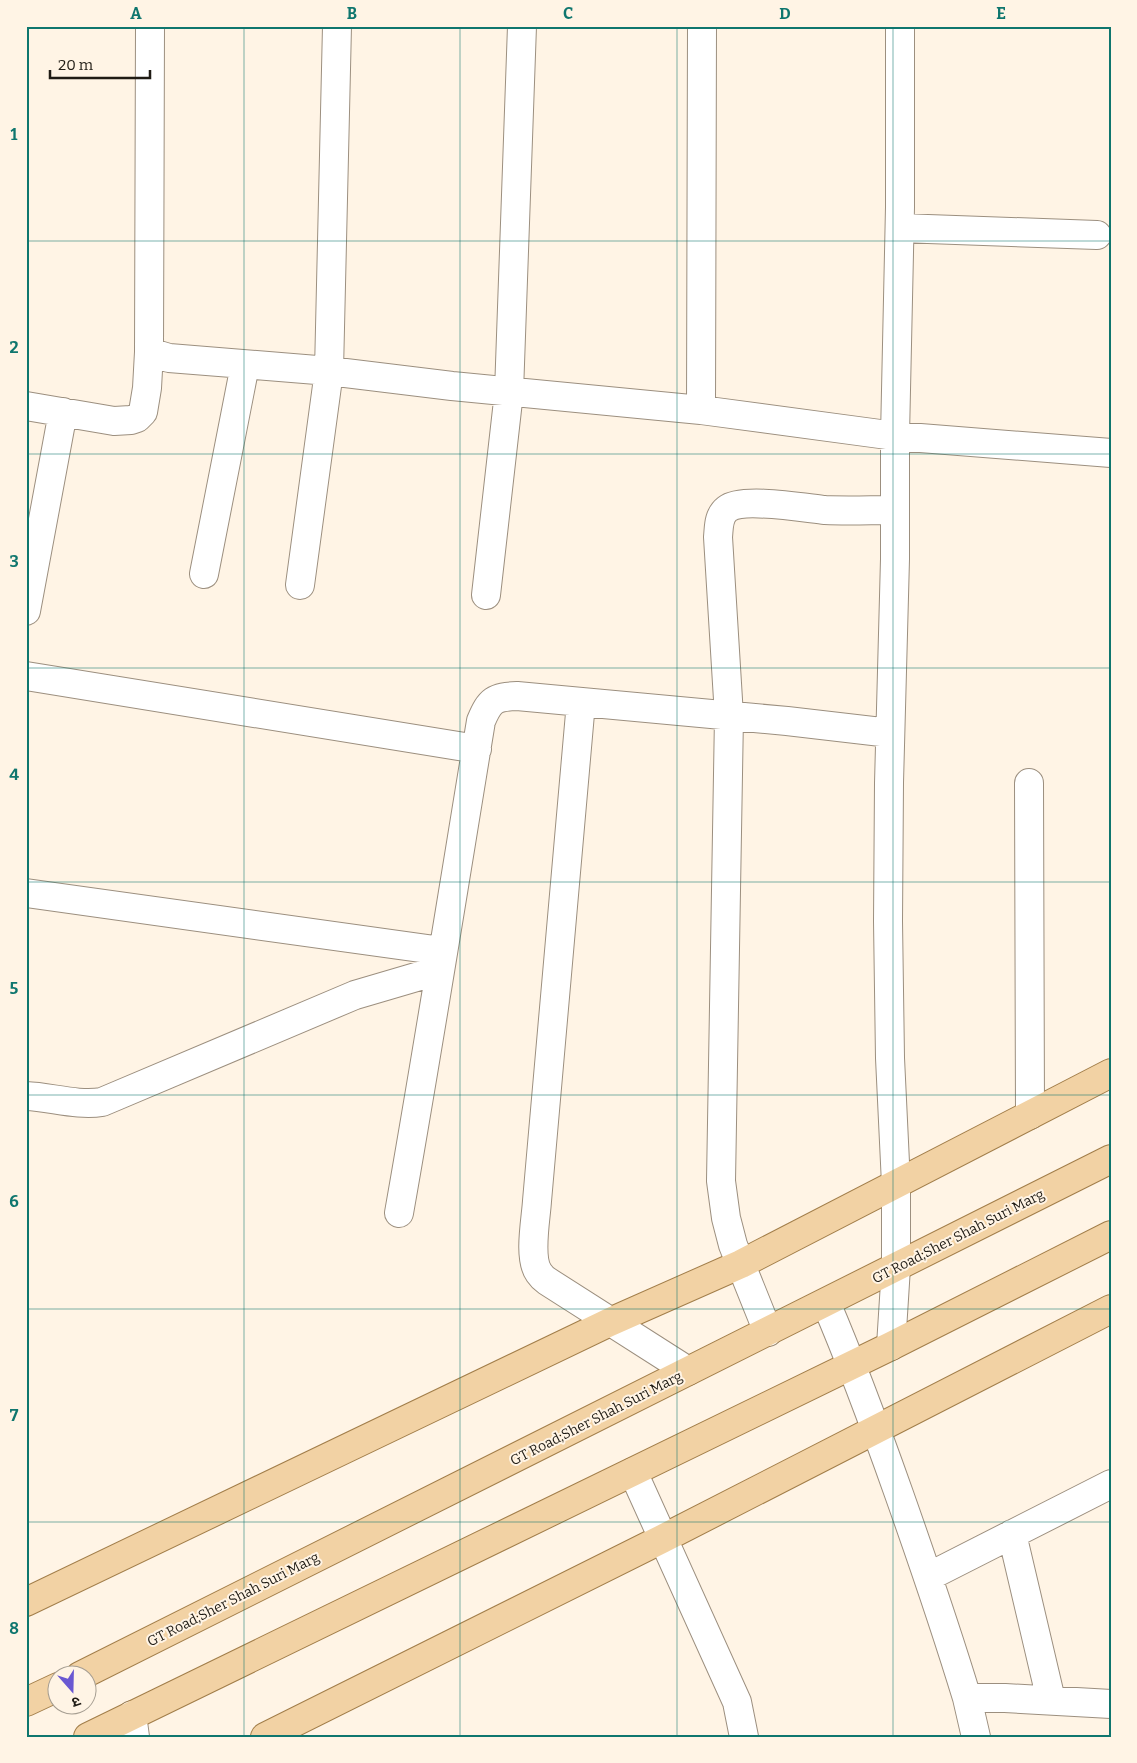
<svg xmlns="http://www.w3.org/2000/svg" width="1137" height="1763" font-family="Bitter,'Noto Sans Devanagari',serif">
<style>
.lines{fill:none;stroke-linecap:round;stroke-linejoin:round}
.minor-casing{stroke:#9c8f7f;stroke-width:30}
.major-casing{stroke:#a27e4a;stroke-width:30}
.minor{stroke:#fff;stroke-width:28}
.major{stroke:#f2d2a4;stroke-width:28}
.grid{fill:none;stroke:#0f766e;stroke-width:1;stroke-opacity:0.55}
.labels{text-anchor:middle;stroke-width:4;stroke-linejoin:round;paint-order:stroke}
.street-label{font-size:14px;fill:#1f1b14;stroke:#fff4e5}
.neatline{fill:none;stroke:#0f766e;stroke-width:2}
.grid-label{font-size:16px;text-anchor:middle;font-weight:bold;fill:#0f766e}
</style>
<rect width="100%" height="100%" fill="#fff4e5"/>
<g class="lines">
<g class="minor-casing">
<path id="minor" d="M900,228L1097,235
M149,352L169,358L329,371L452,386L701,410L895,436L1111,453
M26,406L114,421L131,420L137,418L143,412L147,388L149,352L150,26
M701,410L702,26
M204,574L245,365
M300,585L329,371L337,26
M486,595L509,392L522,26
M26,611L63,412
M26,676L477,749
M581,702L537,1201C536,1219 528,1258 539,1273C541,1276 544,1279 547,1281L688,1371
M1029,783L1030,1115
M26,893L442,951
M26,1096C51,1097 77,1106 102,1102L355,995L440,970
M399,1213C428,1049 454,885 481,721C490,700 494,697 517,696L787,721L890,733
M826,1303C853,1366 876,1429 899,1494C923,1562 946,1629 967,1698
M768,1332L733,1245L726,1218L721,1181L729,716L718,537C719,528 718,516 727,509C742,497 805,508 825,510C848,511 871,510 894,510
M891,1346L896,1267V1184L890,1058L888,921L889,783L895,559V436L900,207V26
M633,1472L737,1702L744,1737
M1012,1534L1051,1700
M928,1577L1111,1484
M132,1715L135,1737
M976,1737L967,1698H1005L1111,1704"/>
</g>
<g class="major-casing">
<path id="major" d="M26,1602L610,1322L741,1264L1111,1073
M80,1676L1111,1159
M26,1702L58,1687
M88,1737L891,1346L1111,1235
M265,1737L662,1539L1111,1309"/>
</g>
<use href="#minor" class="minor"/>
<use href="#major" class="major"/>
</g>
<path class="grid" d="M244,26V1737M460,26V1737M677,26V1737M893,26V1737M26,241H1111M26,454H1111M26,668H1111M26,882H1111M26,1095H1111M26,1309H1111M26,1522H1111"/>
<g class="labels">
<g class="street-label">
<text transform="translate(958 1236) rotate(-27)" y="5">GT Road;Sher Shah Suri Marg</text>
<text transform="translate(596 1418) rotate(-27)" y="5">GT Road;Sher Shah Suri Marg</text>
<text transform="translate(233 1599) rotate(-27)" y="5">GT Road;Sher Shah Suri Marg</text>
</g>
</g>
<rect width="1137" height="1763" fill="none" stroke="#fff4e5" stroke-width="55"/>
<g transform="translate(72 1690) rotate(160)"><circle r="24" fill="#fff4e5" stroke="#a59d91"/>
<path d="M0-4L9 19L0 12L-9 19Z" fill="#6a58d2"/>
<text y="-8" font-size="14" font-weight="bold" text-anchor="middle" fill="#1f1b14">उ</text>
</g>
<path d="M50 70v8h100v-8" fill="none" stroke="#1f1b14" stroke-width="2.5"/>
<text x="58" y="70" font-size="15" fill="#1f1b14" stroke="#fff4e5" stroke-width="4" paint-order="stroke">20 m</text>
<rect x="28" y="28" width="1082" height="1708" class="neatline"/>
<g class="grid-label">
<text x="136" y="19">A</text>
<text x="352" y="19">B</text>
<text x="568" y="19">C</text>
<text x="785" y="19">D</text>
<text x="1001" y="19">E</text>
<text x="14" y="140">1</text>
<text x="14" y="353">2</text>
<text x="14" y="567">3</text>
<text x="14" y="780">4</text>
<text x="14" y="994">5</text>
<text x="14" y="1207">6</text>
<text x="14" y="1421">7</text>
<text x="14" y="1634">8</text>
</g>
</svg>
